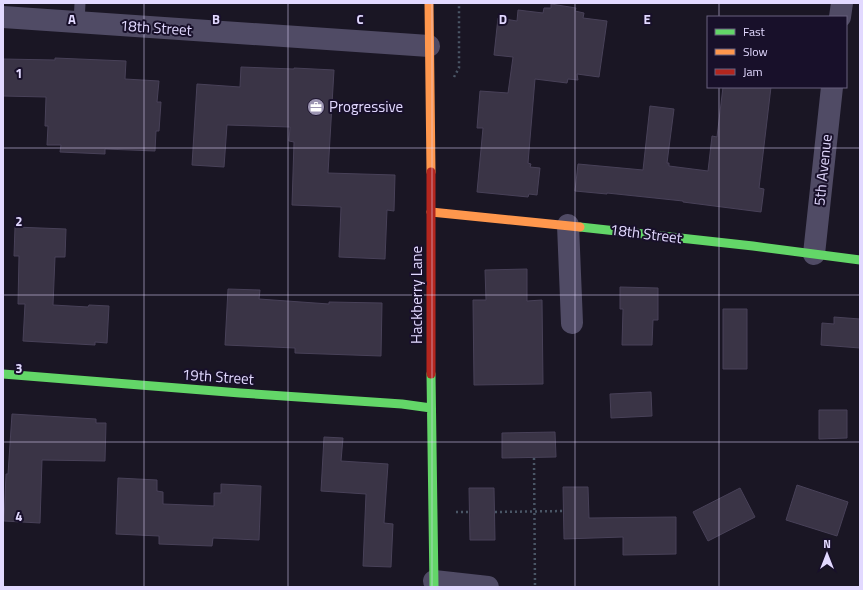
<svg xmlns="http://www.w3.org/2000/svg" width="863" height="590" font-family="'Titillium Web',sans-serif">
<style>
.building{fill:#3a3446;stroke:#484158}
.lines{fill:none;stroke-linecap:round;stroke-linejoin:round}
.path{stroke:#4a5666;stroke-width:2.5;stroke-dasharray:2 3;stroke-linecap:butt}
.lane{stroke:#504b65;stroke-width:11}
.street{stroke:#504b65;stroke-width:22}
.fast{stroke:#63d668;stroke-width:9}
.slow{stroke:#ff974d;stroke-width:9}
.jam{stroke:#b3261e;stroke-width:9}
.grid{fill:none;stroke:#e2d9ff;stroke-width:1;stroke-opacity:0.55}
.labels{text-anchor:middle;stroke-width:4;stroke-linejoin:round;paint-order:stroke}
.street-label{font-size:15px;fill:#e2d9ff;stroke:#18102a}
.poi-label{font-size:15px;fill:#e2d9ff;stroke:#18102a;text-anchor:start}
.grid-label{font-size:13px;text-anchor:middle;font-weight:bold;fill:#e2d9ff;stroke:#18102a;stroke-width:4;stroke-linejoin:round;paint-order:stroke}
</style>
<rect width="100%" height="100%" fill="#1a1624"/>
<path class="building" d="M551,4L576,8L575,11L584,13L583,18L607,21L599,77L577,74L578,80L568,79L567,83L535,79L528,163L531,164L530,167L540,168L537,195L529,194L528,197L477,192L483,128H477L480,91L508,93L513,57L494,55L498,18L517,21L518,10L543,13L544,8H551Z
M55,58L126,61L125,79L159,81L157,102H161L159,131H156L155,151L105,149V154L60,152L61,145H47L48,126H45L46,97L3,96V59L55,60Z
M241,67L294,69V68L334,70L328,173L395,175L394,211L387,210L385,259L339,257L341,207L292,205L294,142L289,141L290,127L227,125L224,167L192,165L197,84L240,87Z
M723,87H771L759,188L764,189L761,212L683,202V201L607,193V194L575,191L578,164L643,170L650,106L674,109L667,163H669V166L708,171L712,136L717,137Z
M15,227L66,229L65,257H55L53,305L88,307L89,305L109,306L107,343L95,342V345L23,341L25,304H18L19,256H14Z
M527,269V301L542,300L543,384L474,385L473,300H486L485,270Z
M620,287L658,288V320H653L652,345H622L623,309H620Z
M228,289L260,290L259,299L329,304V302L382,303L381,356L295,353V348L225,345Z
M723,309H747V369H723Z
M834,317L860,319V348L821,345L822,323L834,324Z
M651,392L652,416L611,418L610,394Z
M819,410H847V438L819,439Z
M12,414L96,419V423H106L105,461L42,460L40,523L4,521L6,474H8Z
M555,432L556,457L502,458V433Z
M324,437L343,438L341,461L388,464L384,523L393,524L391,567L363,566L366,494L321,491Z
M118,478L157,480V491L163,492V504L214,506V493H221V484L261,486L259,540L213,538L212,546L159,544V536L116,534Z
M797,485L848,502L837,536L786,520Z
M563,487H588L589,518L676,517V554L623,555V537L564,539Z
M469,488H494L495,540H470Z
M740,488L755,517L708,541L693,512Z"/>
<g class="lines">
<path class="path" d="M454,77L459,68V3
M534,458L535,587
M456,512H469
M495,512L564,511"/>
<path class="lane" d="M79,23L80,3"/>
<path class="street" d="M3,17L429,46
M840,17L842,3
M568,225L572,323
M814,254L832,87
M434,581L488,587"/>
<path class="fast" d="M580,227L753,246L860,260
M3,374L240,393L402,404L431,408
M431,374L434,587"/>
<path class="slow" d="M429,3L431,172
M431,212L580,227"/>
<path class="jam" d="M431,172V374"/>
</g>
<path class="grid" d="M144,3V587M288,3V587M432,3V587M575,3V587M719,3V17M719,87V587M3,148H860M3,295H860M3,442H860"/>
<defs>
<g id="office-disc" transform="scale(0.9)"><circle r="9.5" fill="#9c95b2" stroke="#18102a"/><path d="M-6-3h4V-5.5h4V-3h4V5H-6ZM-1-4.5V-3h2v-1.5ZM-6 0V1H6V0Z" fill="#fff"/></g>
</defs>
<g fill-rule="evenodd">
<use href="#office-disc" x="316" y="107"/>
</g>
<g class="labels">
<g class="street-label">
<text transform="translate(156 28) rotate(4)" y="5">18th Street</text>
<text transform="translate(823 170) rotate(-84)" y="5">5th Avenue</text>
<text transform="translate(646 234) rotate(7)" y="5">18th Street</text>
<text transform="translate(417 295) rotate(-90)" y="5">Hackberry Lane</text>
<text transform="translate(218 377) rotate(4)" y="5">19th Street</text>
</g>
<g class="poi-label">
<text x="329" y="112">Progressive</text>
</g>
</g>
<g class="grid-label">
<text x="72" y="24">A</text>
<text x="216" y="24">B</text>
<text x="360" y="24">C</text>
<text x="503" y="24">D</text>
<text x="647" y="24">E</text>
<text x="19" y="78">1</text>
<text x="19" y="226">2</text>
<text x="19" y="373">3</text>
<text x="19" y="521">4</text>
</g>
<rect width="863" height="590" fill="none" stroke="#e2d9ff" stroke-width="8"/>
<rect x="707" y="16" width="140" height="72" fill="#18102a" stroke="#69607f"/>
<rect x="715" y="29" width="20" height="6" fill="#63d668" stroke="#69607f"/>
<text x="743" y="36" font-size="12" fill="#e2d9ff">Fast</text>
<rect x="715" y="49" width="20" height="6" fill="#ff974d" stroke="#69607f"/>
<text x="743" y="56" font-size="12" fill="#e2d9ff">Slow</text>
<rect x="715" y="69" width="20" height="6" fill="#b3261e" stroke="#69607f"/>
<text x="743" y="76" font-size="12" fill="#e2d9ff">Jam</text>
<g transform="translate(827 554)" stroke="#18102a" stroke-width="3" paint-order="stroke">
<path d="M0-3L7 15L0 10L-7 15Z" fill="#e2d9ff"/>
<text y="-6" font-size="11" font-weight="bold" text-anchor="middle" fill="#e2d9ff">N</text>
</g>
</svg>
